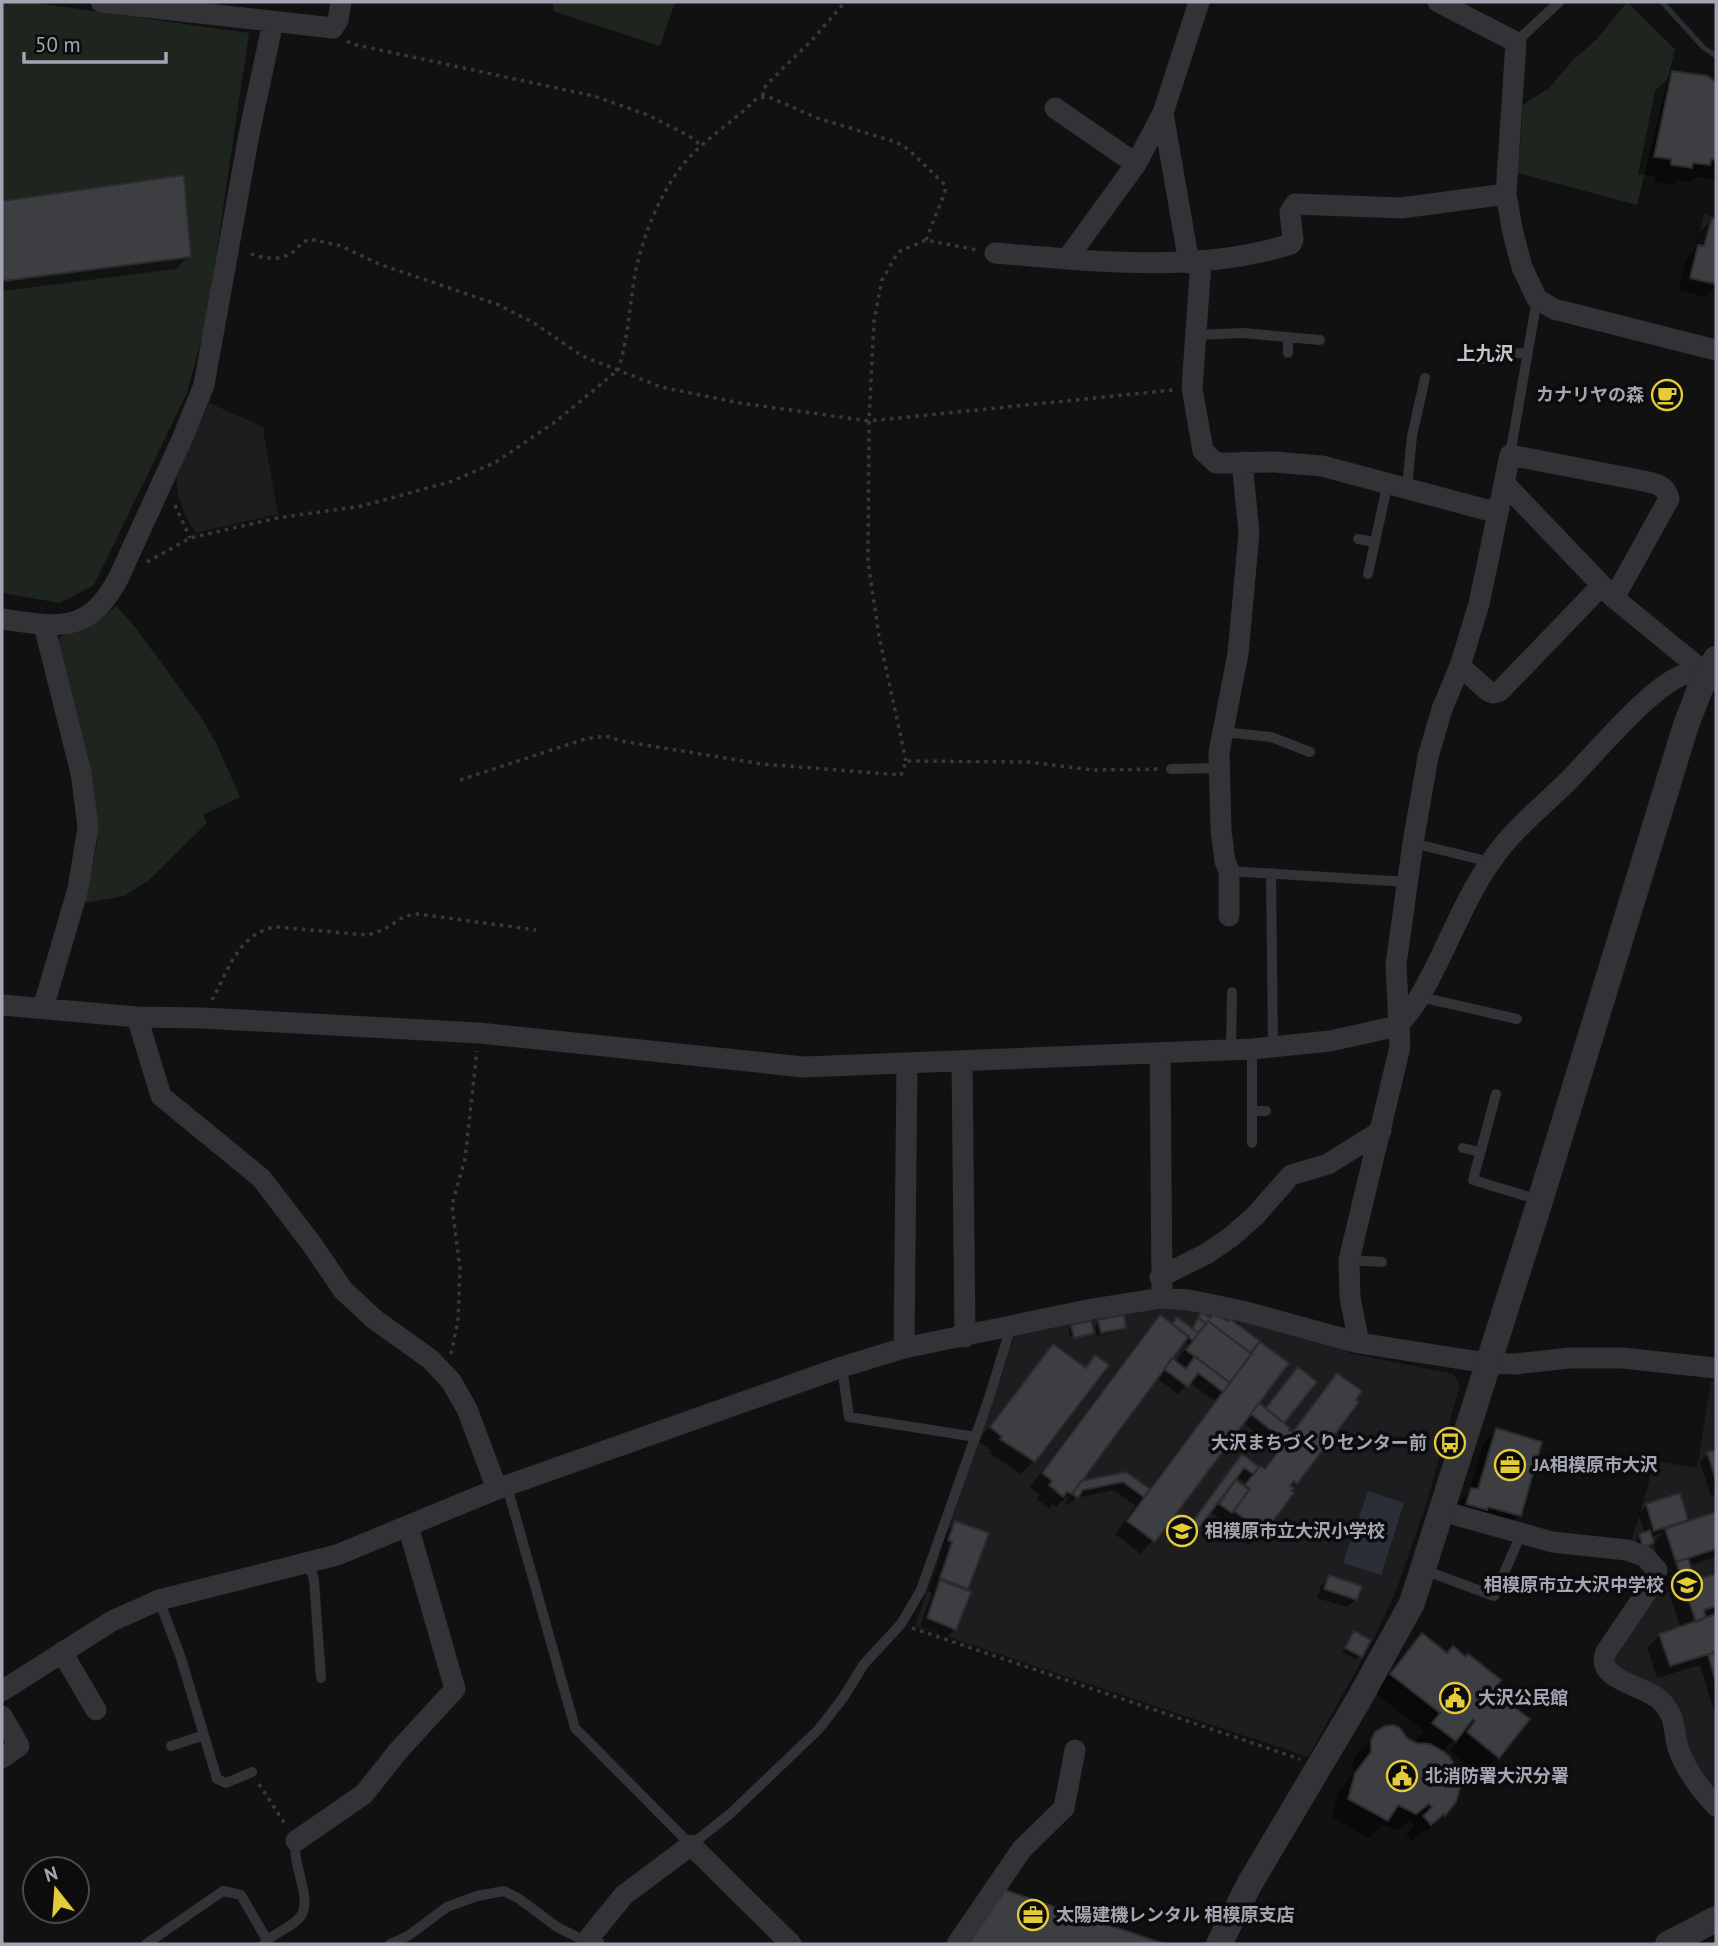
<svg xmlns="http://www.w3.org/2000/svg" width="1718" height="1946" font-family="'PT Sans','Noto Sans JP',sans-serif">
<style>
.built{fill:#1d1d1f}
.green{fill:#1e251f}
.water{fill:#2a2f37}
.shadow{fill:#0007;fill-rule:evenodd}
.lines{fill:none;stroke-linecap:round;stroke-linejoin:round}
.stream{stroke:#2a2f37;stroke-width:5}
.building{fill:#3d3e42;stroke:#2c2b2e;stroke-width:2}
.path{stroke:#38393e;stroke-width:3.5;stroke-dasharray:3.5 5;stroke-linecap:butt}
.service{stroke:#323237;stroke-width:10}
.minor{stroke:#323237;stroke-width:21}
.tertiary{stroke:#323237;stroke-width:26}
.labels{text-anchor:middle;stroke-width:7;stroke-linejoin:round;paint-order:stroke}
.poi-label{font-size:18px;font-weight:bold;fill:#a3a5b2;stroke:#0c0c0d;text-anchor:start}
.neighbourhood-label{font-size:19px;font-weight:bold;fill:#c4c5ce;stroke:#0c0c0d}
</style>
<rect width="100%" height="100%" fill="#111112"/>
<path class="built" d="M1704,214L1716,218V287L1689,280Z
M209,403L264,427V435L278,514L196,533L185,516L177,491V478L181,465Z
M1150,1308L1186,1309L1227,1315L1346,1349L1349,1353L1453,1374L1460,1385L1428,1498L1396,1591L1373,1640L1308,1757L915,1626L1015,1335Z
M1711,1381H1716V1795L1688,1755L1676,1702L1657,1686L1613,1666L1618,1642L1663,1576L1630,1546L1655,1461L1697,1468Z"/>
<path class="green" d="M2,2H29L249,33L207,317L187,393L94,585L60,603L2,593Z
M553,2H675L660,46L553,11Z
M1627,2L1675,49L1637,205L1518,173L1523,105L1549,88L1574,59L1596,40Z
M116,606L135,627L201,717L216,743L240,797L203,815L207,823L148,881L124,896L85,903L97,844L96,813L56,643C67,628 71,633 86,627C97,622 107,614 116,606Z"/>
<path class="water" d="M1368,1491L1404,1503L1381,1575L1343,1563Z"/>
<path class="shadow" d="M1673,73L1707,78L1716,86V175L1713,179L1696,177L1691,182L1678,180L1673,185L1654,182L1655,176L1638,174L1655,91Z
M182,177L189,256L176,269L2,291V203Z
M1712,220L1716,221V286L1705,297L1678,290L1686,260L1694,251L1699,233Z
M1202,1314L1245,1356L1254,1411L1265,1410L1298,1369L1314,1382L1282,1423L1291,1433L1324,1388L1337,1375L1296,1483L1290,1489L1292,1493L1262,1532L1249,1545L1222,1525L1224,1522L1209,1511L1183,1544L1162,1529L1141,1554L1115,1534L1136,1506L1114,1490L1076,1498L1068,1505L1065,1503L1069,1497L1067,1496L1056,1507L1053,1504L1049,1509L1037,1499L1040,1495L1030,1487L1147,1330L1160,1317L1172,1326L1189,1329ZM1183,1340L1189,1344L1175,1363L1165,1365ZM1156,1377L1178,1394L1189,1382L1215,1401L1148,1490L1125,1474L1077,1483ZM1243,1422L1272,1446L1274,1444L1279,1448L1263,1470L1242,1456L1189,1525L1177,1516L1171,1522L1169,1520ZM1236,1476L1246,1483L1243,1487L1233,1480Z
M1099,1322L1124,1327L1121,1331L1097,1336L1095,1326Z
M1072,1326L1092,1333L1070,1337L1068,1330Z
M1054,1346L1084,1369L1096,1357L1034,1461L1021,1474L989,1453L991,1450L978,1441L1041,1359Z
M1496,1430L1519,1515L1506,1529L1454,1517L1458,1503L1469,1492L1483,1444Z
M1716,1452V1495L1711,1497L1700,1462L1708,1454Z
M1647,1505L1686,1520L1680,1526L1716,1514V1557L1688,1566L1694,1583L1716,1576V1614L1713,1617L1716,1616V1717L1700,1665L1657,1678L1647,1648L1660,1635L1681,1629L1653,1543L1664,1532L1651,1537L1652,1542L1639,1549L1636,1539L1645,1533L1638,1514Z
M955,1523L966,1588L963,1591L955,1629L947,1637L920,1626L932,1593L928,1591L940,1555L936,1554L942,1536Z
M1330,1577L1356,1599L1347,1607L1317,1598L1321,1586Z
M1354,1633L1360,1656L1356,1659L1342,1652Z
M1422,1635L1489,1705L1497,1696L1498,1757L1480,1774L1450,1751L1459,1740L1456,1737L1442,1752L1457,1795L1444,1814L1427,1832L1425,1830L1412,1841L1406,1834L1414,1825L1410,1820L1397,1831L1383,1824L1369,1838L1332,1817L1338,1793L1354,1772L1353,1763L1356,1755L1374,1737L1406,1740L1424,1747L1416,1741L1424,1731L1374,1692L1405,1653Z
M1005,1892L1160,1944H963Z"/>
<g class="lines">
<path class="stream" d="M1662,2L1703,47L1716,56"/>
</g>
<path class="building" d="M1672,71L1708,76L1716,83V160L1711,159L1710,165L1693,163L1692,168L1671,165V159L1654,157Z
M184,175L191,257L2,281V201Z
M1712,218L1716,219V284L1690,278L1698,245L1704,246Z
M1202,1312L1210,1318L1213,1314L1228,1321L1230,1319L1260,1341L1250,1353L1208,1321L1206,1324L1198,1317Z
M1124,1315L1126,1328L1101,1333L1098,1320Z
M1160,1315L1189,1336L1072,1494L1067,1492L1063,1497L1049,1485L1052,1481L1042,1473Z
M1177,1317L1198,1333L1193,1341L1172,1324Z
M1198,1318L1206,1324L1198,1333L1192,1329Z
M1091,1321L1094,1333L1074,1338L1071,1325Z
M1208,1321L1252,1354L1230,1383L1186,1350Z
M1260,1342L1289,1363L1155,1542L1127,1521Z
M1053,1344L1086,1368L1095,1355L1109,1365L1035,1462L1000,1439L1002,1437L990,1427Z
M1195,1356L1230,1383L1223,1392L1198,1373L1188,1387L1164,1369L1172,1358L1186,1369Z
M1298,1367L1317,1382L1284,1423L1266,1408Z
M1337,1373L1362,1391L1356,1400L1359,1402L1297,1484L1294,1481L1290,1486L1294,1488L1291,1491L1294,1493L1264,1533L1234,1511L1250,1489L1245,1485L1260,1466L1265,1469Z
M1259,1403L1290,1428L1289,1430L1293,1432L1287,1440L1284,1437L1282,1439L1251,1414Z
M1496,1428L1542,1442L1521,1516L1488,1507L1487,1510L1466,1504L1471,1488L1478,1489Z
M1716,1450V1481L1707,1452Z
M1242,1454L1259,1467L1253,1474L1244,1468L1192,1537L1171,1521L1177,1513L1191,1524Z
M1126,1472L1150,1489L1144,1497L1123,1482L1083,1490L1078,1498L1072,1494L1081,1481Z
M1236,1480L1249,1490L1232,1513L1219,1504Z
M1680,1493L1688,1520L1654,1531L1646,1504Z
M1716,1512V1549L1676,1562L1665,1529Z
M955,1521L989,1533L968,1589L940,1578L952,1542L948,1540Z
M1650,1530L1654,1543L1643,1547L1639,1534Z
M1688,1558L1695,1580L1716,1574V1606L1704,1610L1706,1617L1696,1622L1676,1562Z
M1329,1575L1362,1586L1357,1600L1324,1589Z
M940,1580L971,1592L956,1630L927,1618Z
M1716,1614V1652L1670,1666L1659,1634Z
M1354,1631L1371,1640L1362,1657L1345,1648Z
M1422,1633L1447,1653L1453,1646L1466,1657L1468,1654L1501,1680L1487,1701L1490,1704L1497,1694L1530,1719L1499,1758L1467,1732L1475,1721L1473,1719L1456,1741L1432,1723L1440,1713L1390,1674Z
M1714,1652L1716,1659V1683L1708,1655Z
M1393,1725L1400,1728L1407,1738L1416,1743L1430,1744L1443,1751L1449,1756L1458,1771L1460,1788L1456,1802L1445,1816L1444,1814L1431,1825L1423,1816L1432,1807L1429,1804L1416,1814L1398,1805L1388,1821L1348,1799L1355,1773L1371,1752V1740L1375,1732L1385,1726Z
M1005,1890L1165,1944H967Z"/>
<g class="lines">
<path class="path" d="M347,41L352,44L594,96L648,115L689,136L702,146
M763,96V90L767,84L811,41L845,2
M926,240L945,192V185L909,150L896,142L817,118L769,97L757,98C734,122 702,140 681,167C657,199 641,241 634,280C629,312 628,339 618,370L661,387L740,403L869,421L1173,390
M175,505L190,538
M147,562L190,538L277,518L362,506L453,481L496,462L555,422L618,370L582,356L534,323L499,305L379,264L341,246L310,239L303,242L291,254L279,258H265L248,253
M906,761L879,636L868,562L869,421L874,321L882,280L898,252L926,240L977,250
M460,780L585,739L606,736L621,741L762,764L901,775L906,761L1028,762L1093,770L1158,769
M212,1000C228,971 239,932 276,927L368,935L383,930L405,916L418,914L536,930
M451,1354L458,1321L460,1269L452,1205L465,1159L477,1051
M912,1628L1300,1759
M259,1784L285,1824"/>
<path class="service" d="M1516,42L1559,2
M1196,335L1243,333L1320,340
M1288,353V337
M1474,360L1528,352
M1510,455L1537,299
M1407,487L1412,436L1425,378
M1358,539L1374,542
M1368,574L1388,482
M1223,732L1271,737L1310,752
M1171,769L1219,768
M1413,843L1490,862
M1229,871L1408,882
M1271,873L1273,1047
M1420,997L1517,1019
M1252,1049V1143
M1231,1050L1232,992
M1496,1094L1473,1180L1539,1200
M1252,1111H1266
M1463,1148L1480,1152
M1349,1260L1382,1262
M842,1367L849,1417L976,1437
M507,1486L575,1728L691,1845L730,1814L818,1730L843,1698L864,1664L901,1624L921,1590L988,1401L1011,1327
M309,1563L314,1580L321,1678
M1424,1570L1494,1596L1522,1532
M159,1600L181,1658L217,1779L226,1783L252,1772
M171,1746L204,1735
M146,1944L223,1891L241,1895L267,1940
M264,1944C273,1932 291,1929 300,1917C314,1901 291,1864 296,1841
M390,1944L408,1936L447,1907L477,1896L504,1891L518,1898L557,1927L579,1938H589"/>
<path class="minor" d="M101,2L333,28L338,20L341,2
M1438,2L1516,42L1506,194L1513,233L1522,267L1537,299L1554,309L1716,350
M1055,108L1136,164
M1163,113L1189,263
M995,253C1092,261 1197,274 1291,244L1293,240L1290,212L1295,204L1401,208L1506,194
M1067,259L1136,164L1163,113L1199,2
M1201,262L1192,388L1203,451L1216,463L1274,462L1322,466L1498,513
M1505,484L1614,598L1697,666L1705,676
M2,619C58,627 88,635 118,579L183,437L204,385L249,134L273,22
M1460,666L1488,691L1493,693L1500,691L1602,585
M1229,916V871L1225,861L1221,830L1219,752L1238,654L1249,533L1242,462
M2,1005L137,1017L203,1018L479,1033L804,1067L1252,1049L1330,1041L1398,1026C1405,1017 1414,1007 1420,996C1446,952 1462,902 1492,860C1513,829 1542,807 1569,780C1595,754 1653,683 1686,674C1697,671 1707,677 1716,681
M43,1008L78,889L88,827L81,773L44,625
M137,1017L161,1096L261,1178L311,1243L343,1290L374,1319L430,1359L451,1381L467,1409L497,1489
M1160,1054L1162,1289
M962,1061L965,1337
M1160,1277L1206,1254L1231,1237L1255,1216L1291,1175L1328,1164L1381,1131
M1359,1343L1350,1297L1349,1260L1400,1047L1396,964L1413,843L1428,757L1442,709L1460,666L1479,604L1510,455L1639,480C1652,483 1666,483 1669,499L1614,598
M904,1348L907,1063
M1442,1511L1552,1542L1627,1550L1644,1556L1657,1570L1654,1581L1606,1652C1594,1681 1646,1685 1661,1701C1678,1719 1672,1730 1679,1751C1687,1772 1701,1790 1716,1806
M62,1652L96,1710
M2,1691L112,1621L159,1600L337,1555L497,1489L842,1367L904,1348L1092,1309L1162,1298L1189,1300L1242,1311L1359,1343L1487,1363L1515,1364L1570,1358H1622L1716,1368
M2,1716L19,1746L2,1758
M296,1841L364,1794L399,1750L455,1689L408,1526
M594,1944L589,1938L624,1895L691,1845L791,1944
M957,1944L1022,1849L1064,1808L1075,1750"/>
<path class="tertiary" d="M1219,1944L1250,1883L1358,1701L1412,1603L1540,1201L1686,725L1705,676L1716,659
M1668,1944L1716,1919"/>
</g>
<defs>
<g id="cafe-ring" transform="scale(1.575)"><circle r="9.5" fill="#0c0c0d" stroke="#e4cb38" stroke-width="1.5"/><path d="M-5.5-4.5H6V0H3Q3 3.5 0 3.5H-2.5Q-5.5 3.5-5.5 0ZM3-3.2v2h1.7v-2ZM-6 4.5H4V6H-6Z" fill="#e4cb38"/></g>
<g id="bus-ring" transform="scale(1.575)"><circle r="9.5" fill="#0c0c0d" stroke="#e4cb38" stroke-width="1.5"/><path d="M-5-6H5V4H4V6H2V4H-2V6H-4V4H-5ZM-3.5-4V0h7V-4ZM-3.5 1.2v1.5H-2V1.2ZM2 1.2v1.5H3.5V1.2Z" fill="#e4cb38"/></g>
<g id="office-ring" transform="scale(1.575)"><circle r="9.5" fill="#0c0c0d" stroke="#e4cb38" stroke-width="1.5"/><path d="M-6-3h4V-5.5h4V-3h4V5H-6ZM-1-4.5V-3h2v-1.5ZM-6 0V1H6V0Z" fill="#e4cb38"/></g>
<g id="school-ring" transform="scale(1.575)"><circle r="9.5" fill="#0c0c0d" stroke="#e4cb38" stroke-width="1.5"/><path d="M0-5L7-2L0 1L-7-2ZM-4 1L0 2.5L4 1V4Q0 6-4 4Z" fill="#e4cb38"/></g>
<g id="civic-ring" transform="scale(1.575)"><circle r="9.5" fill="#0c0c0d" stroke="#e4cb38" stroke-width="1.5"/><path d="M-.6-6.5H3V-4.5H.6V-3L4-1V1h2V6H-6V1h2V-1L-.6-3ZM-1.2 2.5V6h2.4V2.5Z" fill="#e4cb38"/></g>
</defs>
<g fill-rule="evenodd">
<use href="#cafe-ring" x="1667" y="395"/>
<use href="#bus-ring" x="1450" y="1443"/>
<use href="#office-ring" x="1510" y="1465"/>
<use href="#school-ring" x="1182" y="1531"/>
<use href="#school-ring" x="1687" y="1585"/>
<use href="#civic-ring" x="1455" y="1698"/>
<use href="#civic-ring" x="1402" y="1776"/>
<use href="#office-ring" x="1033" y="1915"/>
</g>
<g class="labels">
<g class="poi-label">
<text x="1644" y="401" text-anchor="end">カナリヤの森</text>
<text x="1427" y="1449" text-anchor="end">大沢まちづくりセンター前</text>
<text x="1533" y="1471">JA相模原市大沢</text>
<text x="1205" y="1537">相模原市立大沢小学校</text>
<text x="1664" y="1591" text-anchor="end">相模原市立大沢中学校</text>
<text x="1478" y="1704">大沢公民館</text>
<text x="1425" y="1782">北消防署大沢分署</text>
<text x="1056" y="1921">太陽建機レンタル 相模原支店</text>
</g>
<g class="neighbourhood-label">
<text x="1485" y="360">上九沢</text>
</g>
</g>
<rect width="1718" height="1946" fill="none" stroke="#a3a5b2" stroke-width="7"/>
<g transform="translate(56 1890) rotate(343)"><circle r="33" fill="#0c0c0d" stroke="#48494f" stroke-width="2"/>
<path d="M0-5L12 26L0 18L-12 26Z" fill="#e4cb38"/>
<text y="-10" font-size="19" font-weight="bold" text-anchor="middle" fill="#a3a5b2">N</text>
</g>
<path d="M24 52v10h142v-10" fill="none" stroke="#a3a5b2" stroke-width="3.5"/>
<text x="35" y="52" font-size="21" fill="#a3a5b2" stroke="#0c0c0d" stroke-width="5" paint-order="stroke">50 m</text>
</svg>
